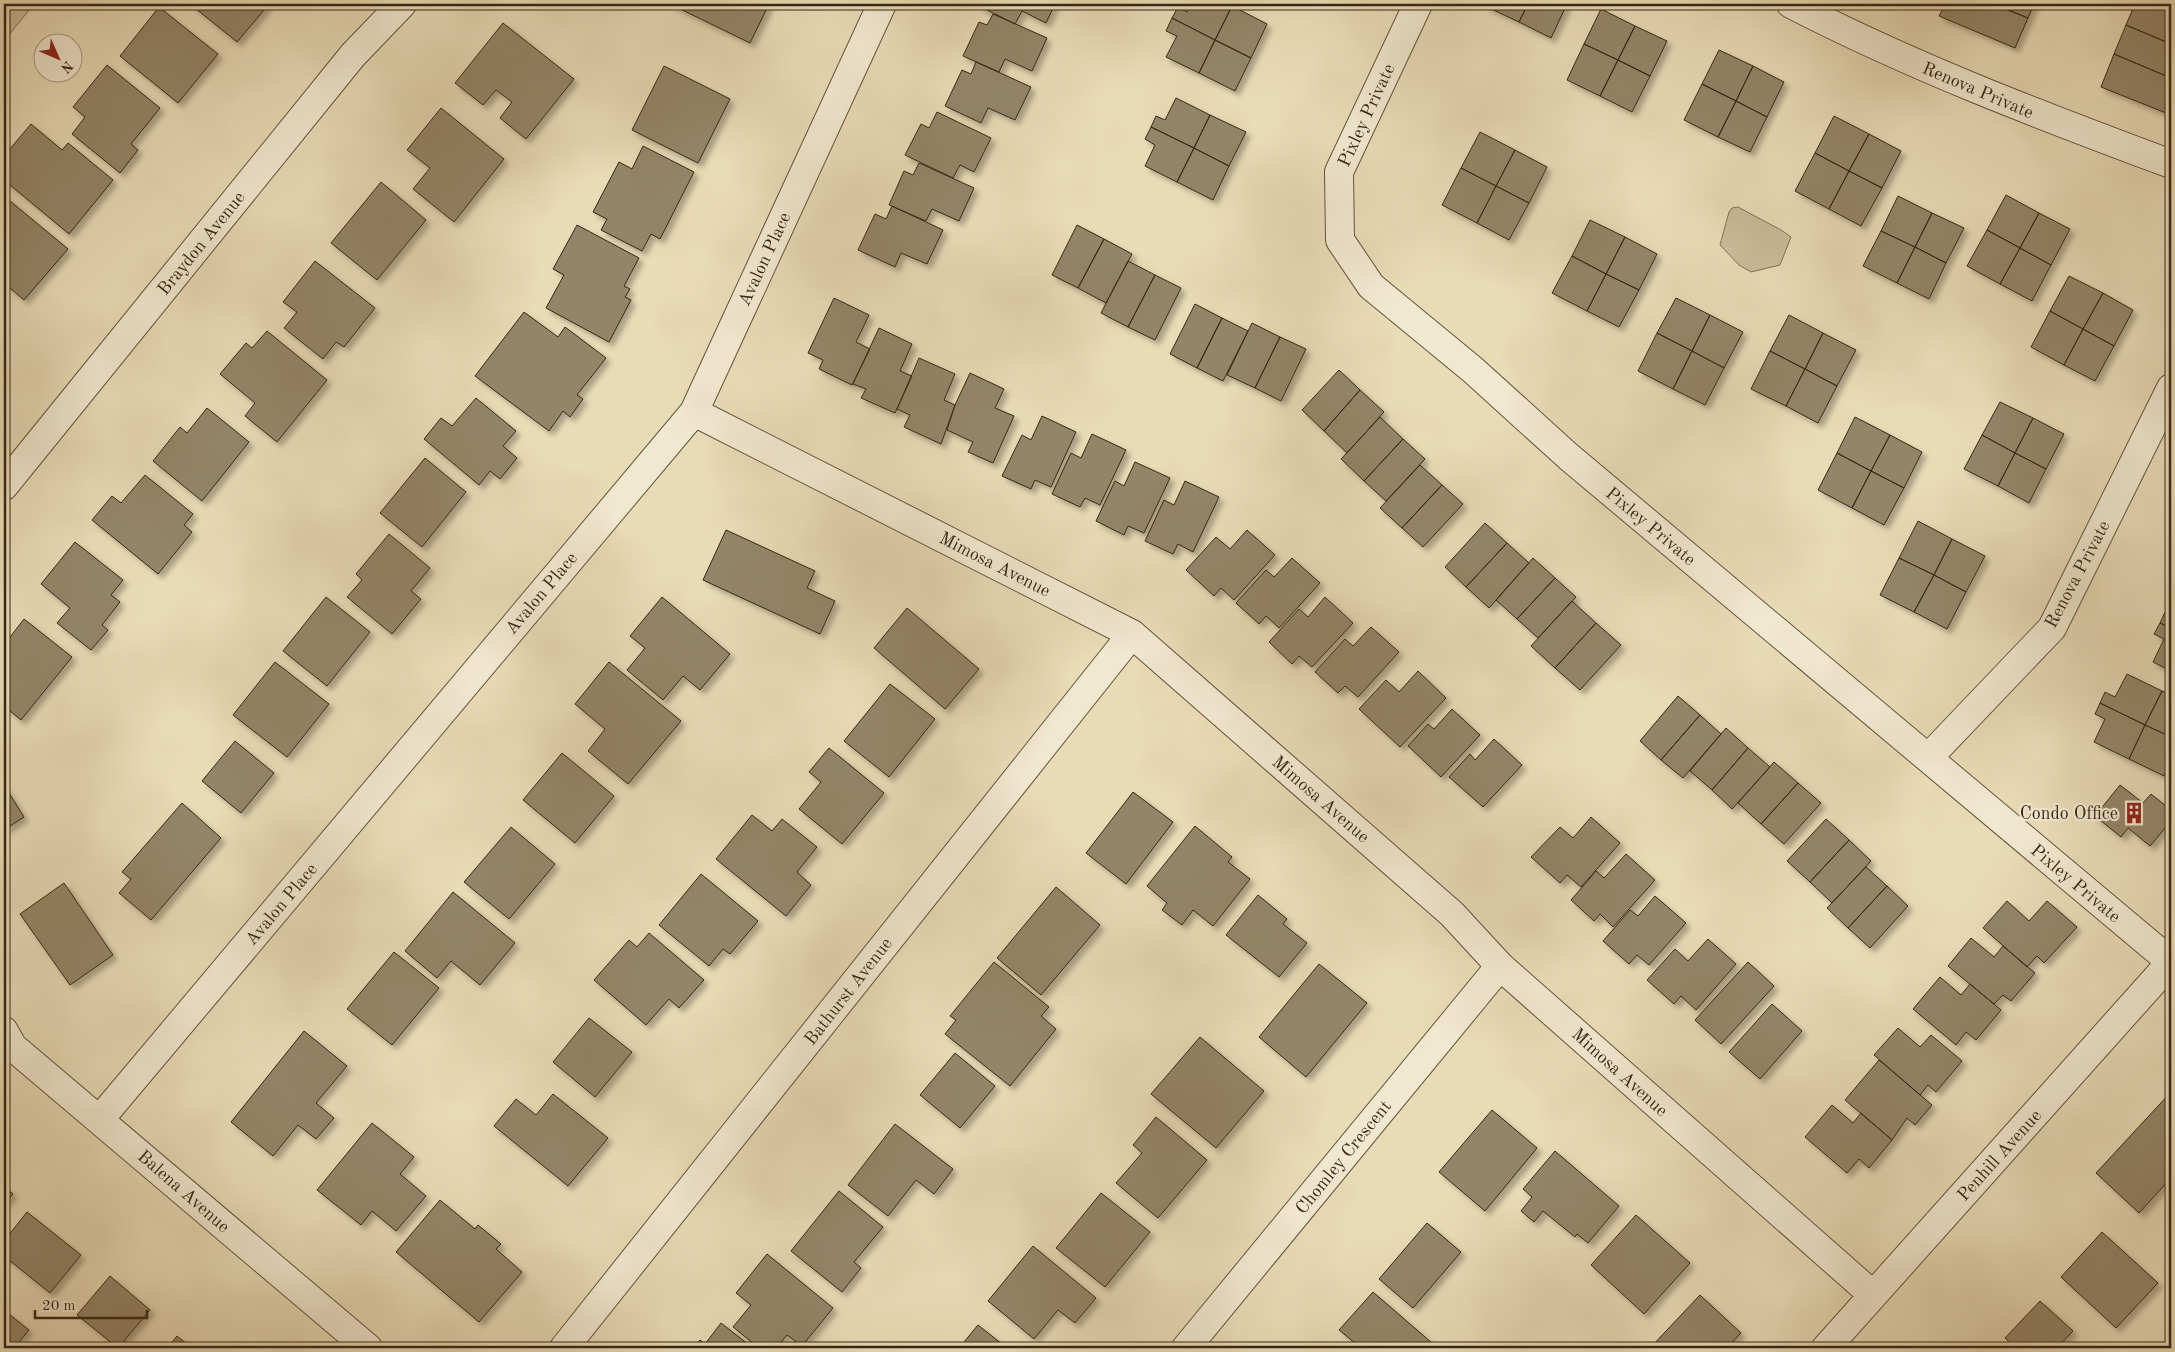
<svg xmlns="http://www.w3.org/2000/svg" width="2175" height="1352" font-family="'Old Standard TT',serif">
<style>
.green{fill:#cbbc9b;stroke:#817258}
.building{fill:#948569;stroke:#372715;filter:url(#shadow)}
.lines{fill:none;stroke-linecap:round;stroke-linejoin:round}
.minor-casing{stroke:#64543d;stroke-width:30}
.minor{stroke:#f1e8d0;stroke-width:28}
.labels{text-anchor:middle;stroke-width:4.5;stroke-linejoin:round;paint-order:stroke}
.street-label{font-size:18px;fill:#372715;stroke:#f1e8d0}
.poi-label{font-size:18px;fill:#372715;stroke:#f1e8d0;text-anchor:end}
</style>
<defs>
<filter id="shadow"><feDropShadow dx="4.5" dy="4.5" stdDeviation="2.5" flood-color="#0004"/></filter>
</defs>
<rect width="100%" height="100%" fill="#e9dbb6"/>
<filter id="stains"><feTurbulence type="fractalNoise" baseFrequency=".004" numOctaves="4"/><feColorMatrix values="0 0 0 0 .2 0 0 0 0 .09 0 0 0 0 .02 0 0 0 .5 -.17"/></filter>
<radialGradient id="worn" r=".72"><stop offset=".6" stop-color="#630" stop-opacity="0"/><stop offset="1" stop-color="#630" stop-opacity=".3"/></radialGradient>
<path class="green" d="M4,4H34L4,41Z
M1738,207L1781,230L1791,237L1780,265L1751,272L1739,265L1720,245L1729,212L1732,208Z"/>
<path class="building" d="M190,4H269L237,42Z
M670,4H769L750,43Z
M980,4H1055L1046,23L1022,11L1015,24L979,6Z
M1191,4H1227L1232,6L1215,40L1172,18L1178,7L1187,12Z
M1486,4H1528L1519,22L1485,6Z
M1528,4H1567L1551,38L1519,22Z
M1945,4H1993L2028,18L2015,48L1939,16Z
M1993,4H2034L2028,18Z
M2135,4H2161L2171,8V44L2126,25Z
M1232,6L1267,24L1251,58L1215,40Z
M159,7L218,54L178,103L120,56Z
M1601,9L1635,26L1618,60L1584,44Z
M993,14L1047,38L1032,71L1005,59L999,72L963,56L979,22L987,25Z
M1172,18L1215,40L1199,73L1166,57L1177,36L1166,31Z
M503,23L574,79L526,139L500,118L512,102L496,90L483,105L455,83Z
M2126,25L2171,44V78L2114,54Z
M1635,26L1667,41L1650,76L1618,60Z
M1215,40L1251,58L1235,91L1199,73Z
M1584,44L1618,60L1600,96L1567,80Z
M1719,50L1753,66L1736,101L1702,84Z
M2114,54L2171,78V115L2101,87Z
M1618,60L1650,76L1632,112L1600,96Z
M976,62L1031,87L1015,120L988,108L981,123L945,106L962,70L971,74Z
M107,65L160,108L131,144L138,150L120,173L72,134L85,117L73,107Z
M664,66L730,99L698,163L632,130Z
M1753,66L1784,82L1767,117L1736,101Z
M1702,84L1736,101L1718,137L1684,120Z
M1176,98L1210,115L1194,148L1151,127L1156,116L1165,120Z
M1736,101L1767,117L1750,152L1718,137Z
M441,108L504,159L454,222L413,189L430,168L407,150Z
M937,112L991,138L974,172L960,165L953,178L905,155L921,124L929,128Z
M1210,115L1246,132L1229,166L1194,148Z
M1834,116L1869,134L1849,171L1815,153Z
M31,124L62,150L68,143L113,180L69,234L4,180V156Z
M1151,127L1194,148L1177,182L1145,166L1155,145L1145,139Z
M1480,132L1515,150L1496,186L1461,168Z
M1869,134L1901,151L1882,188L1849,171Z
M643,146L694,172L660,239L651,234L642,251L601,230L607,219L593,212L619,162L632,169Z
M1194,148L1229,166L1213,200L1177,182Z
M1515,150L1547,167L1529,203L1496,186Z
M1815,153L1849,171L1829,209L1795,191Z
M919,163L974,188L959,221L932,209L926,221L889,205L904,171L913,175Z
M1461,168L1496,186L1477,223L1442,205Z
M1849,171L1882,188L1861,226L1829,209Z
M381,182L426,220L377,280L331,243Z
M1496,186L1529,203L1509,240L1477,223Z
M2006,195L2039,213L2020,248L1987,230Z
M4,196L68,249L24,300L4,283Z
M1898,196L1932,213L1915,247L1881,231Z
M892,206L943,230L927,264L901,253L895,267L858,250L875,214L886,219Z
M1932,213L1964,228L1946,263L1915,247Z
M2039,213L2070,229L2051,265L2020,248Z
M1590,220L1625,237L1606,274L1572,256Z
M577,225L639,258L624,286L630,289L625,297L631,300L609,342L546,308L564,275L553,269Z
M1077,225L1104,239L1078,288L1052,275Z
M1987,230L2020,248L2000,284L1967,266Z
M1881,231L1915,247L1897,283L1863,266Z
M1625,237L1657,254L1639,290L1606,274Z
M1104,239L1132,254L1106,303L1078,288Z
M1915,247L1946,263L1929,299L1897,283Z
M2020,248L2051,265L2032,301L2000,284Z
M1572,256L1606,274L1587,311L1552,293Z
M315,261L375,308L344,347L336,342L323,359L284,328L297,312L283,302Z
M1128,261L1155,275L1128,327L1101,313Z
M1606,274L1639,290L1619,327L1587,311Z
M1155,275L1181,288L1155,340L1128,327Z
M2069,276L2103,293L2083,329L2050,311Z
M2103,293L2133,310L2114,346L2083,329Z
M834,298L869,315L856,342L870,349L852,385L819,369L823,360L808,353Z
M1676,298L1710,315L1692,351L1657,333Z
M1195,304L1222,318L1197,368L1170,354Z
M2050,311L2083,329L2064,365L2031,347Z
M524,312L558,337L565,327L606,358L577,395L583,399L570,417L563,411L549,431L475,376Z
M1710,315L1743,332L1724,368L1692,351Z
M1789,315L1823,333L1805,369L1770,351Z
M1222,318L1248,331L1223,381L1197,368Z
M1252,323L1280,337L1255,388L1227,375Z
M879,328L912,344L900,371L912,376L895,413L861,398L866,389L853,384Z
M2083,329L2114,346L2095,381L2064,365Z
M267,331L327,380L277,442L245,416L255,403L220,374L246,343L252,348Z
M1657,333L1692,351L1673,389L1638,371Z
M1823,333L1856,350L1837,386L1805,369Z
M1280,337L1306,349L1281,401L1255,388Z
M1692,351L1724,368L1705,405L1673,389Z
M1770,351L1805,369L1786,406L1751,389Z
M919,358L955,374L944,400L955,405L941,444L904,427L910,415L897,409Z
M1805,369L1837,386L1818,423L1786,406Z
M1339,370L1360,390L1324,431L1302,410Z
M970,373L1004,389L995,408L1014,416L993,463L968,452L973,442L947,430L955,405Z
M1360,390L1384,412L1347,453L1324,431Z
M476,398L516,431L503,446L517,458L500,479L490,471L479,485L424,439L441,418L452,426Z
M2000,402L2033,418L2015,453L1982,435Z
M207,408L249,442L202,501L153,461L180,427L187,433Z
M1042,416L1076,432L1051,487L1035,480L1031,489L1002,476L1022,435L1031,440Z
M1380,417L1403,439L1364,481L1341,459Z
M1855,417L1890,435L1871,471L1837,453Z
M2033,418L2064,434L2046,469L2015,453Z
M1092,434L1126,450L1100,505L1085,498L1080,507L1052,494L1071,453L1081,458Z
M1890,435L1922,452L1904,488L1871,471Z
M1982,435L2015,453L1998,486L1964,469Z
M1403,439L1425,459L1386,501L1364,481Z
M1837,453L1871,471L1852,508L1818,490Z
M2015,453L2046,469L2029,503L1998,486Z
M425,458L466,492L422,547L380,513Z
M1135,462L1170,478L1144,533L1128,526L1124,535L1096,521L1115,481L1124,486Z
M1420,465L1442,485L1402,528L1380,508Z
M1871,471L1904,488L1884,525L1852,508Z
M145,475L193,514L184,525L192,532L158,574L92,520L112,496L121,503Z
M1185,481L1219,497L1193,552L1178,544L1173,554L1145,541L1164,500L1174,505Z
M1442,485L1463,504L1423,547L1402,528Z
M1918,521L1952,539L1934,575L1899,558Z
M1485,523L1507,543L1466,587L1445,567Z
M726,530L815,571L807,588L835,601L820,634L703,580Z
M1247,530L1275,555L1234,600L1221,588L1214,596L1186,570L1216,537L1230,549Z
M389,534L430,568L411,591L421,599L392,634L347,597L362,580L356,574Z
M1952,539L1985,556L1966,592L1934,575Z
M75,542L123,580L111,595L120,602L102,625L108,630L91,650L57,623L70,608L41,584Z
M1507,543L1529,563L1489,608L1466,587Z
M1292,558L1320,583L1279,628L1266,616L1259,624L1236,603L1266,570L1274,577Z
M1533,558L1555,578L1517,619L1496,600Z
M1899,558L1934,575L1914,612L1880,595Z
M1934,575L1966,592L1947,629L1914,612Z
M1555,578L1576,597L1538,638L1517,619Z
M326,597L370,632L327,686L283,651Z
M662,597L730,654L700,690L683,676L663,700L627,670L645,648L630,636Z
M1325,597L1353,623L1312,667L1299,656L1292,664L1269,642L1299,609L1308,617Z
M1572,601L1596,623L1555,668L1531,646Z
M907,608L979,669L945,709L874,648Z
M2165,612L2171,615V628L2160,623Z
M24,619L72,657L21,720L4,706V645Z
M1596,623L1621,645L1580,690L1555,668Z
M2160,623L2171,628V671L2153,662L2164,639L2154,634Z
M1371,627L1399,652L1358,697L1345,686L1338,693L1315,672L1345,639L1353,646Z
M275,662L329,704L287,757L233,715Z
M609,662L681,721L628,784L588,751L605,729L575,704Z
M1418,671L1446,698L1400,747L1359,709L1386,680L1399,692Z
M2127,674L2162,691L2145,725L2100,703L2105,692L2115,697Z
M890,684L935,719L889,777L844,741Z
M2162,691L2171,695V737L2145,725Z
M1678,696L1700,715L1661,760L1640,741Z
M2100,703L2145,725L2129,759L2094,742L2105,719L2095,714Z
M1452,709L1480,735L1441,777L1408,746L1428,724L1434,729Z
M1700,715L1721,734L1683,778L1661,760Z
M2145,725L2171,737V761L2164,776L2129,759Z
M1726,728L1748,748L1712,790L1690,771Z
M1494,739L1522,765L1483,807L1449,777L1470,754L1475,760Z
M235,741L274,773L241,813L202,781Z
M829,748L884,793L842,844L799,809L821,782L809,772Z
M1748,748L1770,767L1732,809L1712,790Z
M562,753L614,796L575,843L523,800Z
M1774,762L1798,783L1761,824L1738,803Z
M1798,783L1821,803L1784,844L1761,824Z
M4,785L24,817L4,830Z
M2120,785L2143,803L2151,794L2171,810V821L2150,846L2128,828L2121,837L2095,816Z
M1133,792L1173,822L1126,884L1086,853Z
M182,803L221,838L151,920L119,893L131,879L122,872Z
M752,815L772,831L782,819L817,847L797,872L811,885L786,916L716,859Z
M1591,817L1620,843L1581,887L1567,875L1560,883L1531,857L1560,827L1573,838Z
M1826,819L1849,840L1810,882L1787,861Z
M1195,826L1232,857L1228,862L1250,879L1213,926L1193,910L1182,925L1162,910L1167,903L1147,886Z
M511,827L555,864L509,919L464,882Z
M1849,840L1871,861L1832,903L1810,882Z
M1626,854L1655,880L1613,927L1600,914L1594,921L1571,900L1596,871L1604,878Z
M1866,867L1887,886L1848,928L1827,908Z
M701,874L758,921L730,954L723,949L709,966L659,925Z
M64,883L113,955L70,985L20,914Z
M1887,886L1908,906L1870,948L1848,928Z
M1056,887L1100,925L1041,995L997,958Z
M453,892L515,943L480,985L451,961L437,978L405,951Z
M1258,895L1287,919L1283,924L1307,943L1279,977L1226,935Z
M1655,896L1686,923L1649,965L1637,955L1629,964L1603,941L1630,910L1638,916Z
M2007,901L2029,921L2047,901L2077,927L2044,963L2037,956L2027,967L1983,928Z
M649,933L704,980L679,1008L669,999L646,1025L594,980L629,940L637,947Z
M1971,938L1994,957L2003,946L2035,973L2011,1001L2003,995L1994,1004L1948,966Z
M1708,939L1736,964L1696,1010L1681,996L1674,1004L1647,980L1675,949L1688,961Z
M394,952L439,988L392,1045L347,1009Z
M994,962L1049,1007L1041,1016L1056,1029L1010,1086L945,1034L956,1020L950,1016Z
M1748,962L1774,986L1721,1044L1695,1020Z
M1319,964L1367,1003L1306,1077L1259,1037Z
M1940,977L1961,995L1970,984L2001,1010L1976,1040L1966,1032L1956,1045L1913,1009Z
M1772,1004L1802,1031L1760,1079L1729,1052Z
M589,1018L632,1052L595,1097L553,1062Z
M1898,1028L1920,1047L1931,1035L1962,1061L1936,1092L1928,1085L1920,1095L1874,1055Z
M304,1031L347,1066L316,1103L334,1118L316,1139L298,1125L273,1156L231,1122Z
M1200,1037L1264,1091L1216,1148L1151,1094Z
M955,1053L995,1086L960,1128L920,1095Z
M1879,1060L1932,1105L1915,1125L1907,1118L1892,1140L1845,1100Z
M2171,1092V1178L2139,1213L2096,1173Z
M553,1094L608,1138L568,1186L494,1126L516,1099L536,1115Z
M1832,1105L1853,1123L1861,1113L1892,1140L1869,1168L1859,1159L1847,1173L1805,1137Z
M1492,1110L1537,1148L1485,1211L1439,1172Z
M1156,1117L1207,1160L1158,1218L1116,1183L1142,1153L1133,1145Z
M372,1123L414,1157L400,1174L426,1196L396,1231L372,1211L361,1225L317,1190Z
M895,1124L953,1169L934,1194L916,1180L888,1216L848,1185Z
M1555,1151L1619,1206L1588,1243L1577,1234L1575,1237L1543,1211L1534,1222L1521,1211L1532,1197L1523,1189Z
M4,1186L13,1194L4,1204Z
M839,1191L883,1227L854,1262L861,1268L842,1292L791,1251Z
M1101,1193L1150,1232L1105,1287L1056,1248Z
M440,1200L475,1229L478,1225L501,1244L496,1249L522,1272L479,1322L396,1252Z
M27,1212L81,1255L50,1293L4,1256V1241Z
M1636,1215L1690,1263L1644,1314L1591,1265Z
M1427,1223L1461,1252L1413,1308L1379,1279Z
M2102,1232L2158,1283L2116,1328L2061,1277Z
M1033,1246L1096,1298L1075,1323L1058,1310L1034,1339L988,1301Z
M767,1254L833,1308L802,1346L787,1335L776,1348H759L733,1327L751,1305L736,1293Z
M110,1276L150,1310L118,1348L77,1315Z
M1373,1292L1432,1343L1427,1348H1361L1339,1330Z
M1700,1295L1741,1333L1727,1348H1650Z
M2040,1301L2073,1331L2057,1348H2016L2005,1338Z
M4,1310L29,1330L14,1348H4Z
M721,1323L753,1348H692L700,1340L705,1344Z
M978,1325L1007,1348H959Z
M177,1336L192,1348H167Z"/>
<g class="lines">
<g class="minor-casing">
<path id="minor" d="M1418,4L1339,172L1340,240L1371,286L1473,370L1569,457L2171,962
M1791,4C1913,67 2042,116 2171,164
M694,412L1132,634L1452,914L1500,966L1873,1295
M4,486L353,55L402,4
M1928,758L2052,628L2171,388
M4,1031L13,1047L368,1348
M100,1119L694,412L882,4
M564,1348L1132,634
M1186,1348L1500,966
M1826,1348L2171,962"/>
</g>
<use href="#minor" class="minor"/>
</g>
<defs>
<g id="building-bare" transform="scale(1.725)"><path d="M-4-6H4V6H1V3H-1V6H-4ZM-2.5-4.3h1.7v1.8h-1.7ZM.8-4.3h1.7v1.8H.8ZM-2.5-1h1.7V.8h-1.7ZM.8-1h1.7V.8H.8Z" fill="#8f2418" stroke="#f1e8d0" stroke-width="2.5" paint-order="stroke"/></g>
</defs>
<g fill-rule="evenodd">
<use href="#building-bare" x="2134" y="813"/>
</g>
<g class="labels">
<g class="street-label">
<text transform="translate(1978 90) rotate(23)" y="6">Renova Private</text>
<text transform="translate(1366 115) rotate(-65)" y="6">Pixley Private</text>
<text transform="translate(201 243) rotate(-51)" y="6">Braydon Avenue</text>
<text transform="translate(764 259) rotate(-65)" y="6">Avalon Place</text>
<text transform="translate(1651 526) rotate(40)" y="6">Pixley Private</text>
<text transform="translate(995 564) rotate(27)" y="6">Mimosa Avenue</text>
<text transform="translate(2077 574) rotate(-62)" y="6">Renova Private</text>
<text transform="translate(541 593) rotate(-50)" y="6">Avalon Place</text>
<text transform="translate(1321 799) rotate(41)" y="6">Mimosa Avenue</text>
<text transform="translate(2076 883) rotate(40)" y="6">Pixley Private</text>
<text transform="translate(281 904) rotate(-50)" y="6">Avalon Place</text>
<text transform="translate(848 991) rotate(-52)" y="6">Bathurst Avenue</text>
<text transform="translate(1620 1072) rotate(42)" y="6">Mimosa Avenue</text>
<text transform="translate(1999 1155) rotate(-48)" y="6">Penhill Avenue</text>
<text transform="translate(1343 1157) rotate(-51)" y="6">Chomley Crescent</text>
<text transform="translate(184 1191) rotate(41)" y="6">Balena Avenue</text>
</g>
<g class="poi-label">
<text x="2118" y="819">Condo Office</text>
</g>
</g>
<rect width="2175" height="1352" fill="none" stroke="#e9dbb6" stroke-width="20"/>
<rect x="5" y="5" width="2165" height="1342" fill="none" stroke="#372715" stroke-width="2.5"/>
<rect x="10" y="10" width="2155" height="1332" fill="none" stroke="#372715"/>
<g transform="translate(58 58) rotate(135)"><circle r="24" fill="#f1e8d0" stroke="#a79b85"/>
<path d="M0-4L9 19L0 12L-9 19Z" fill="#8f2418"/>
<text y="-8" font-size="14" font-weight="bold" text-anchor="middle" fill="#372715">N</text>
</g>
<path d="M35 1310v8h112v-8" fill="none" stroke="#372715" stroke-width="2.5"/>
<text x="42" y="1310" font-size="15" fill="#372715" stroke="#f1e8d0" stroke-width="4" paint-order="stroke">20 m</text>
<rect width="100%" height="100%" filter="url(#stains)"/>
<rect width="100%" height="100%" fill="url(#worn)"/>
</svg>
